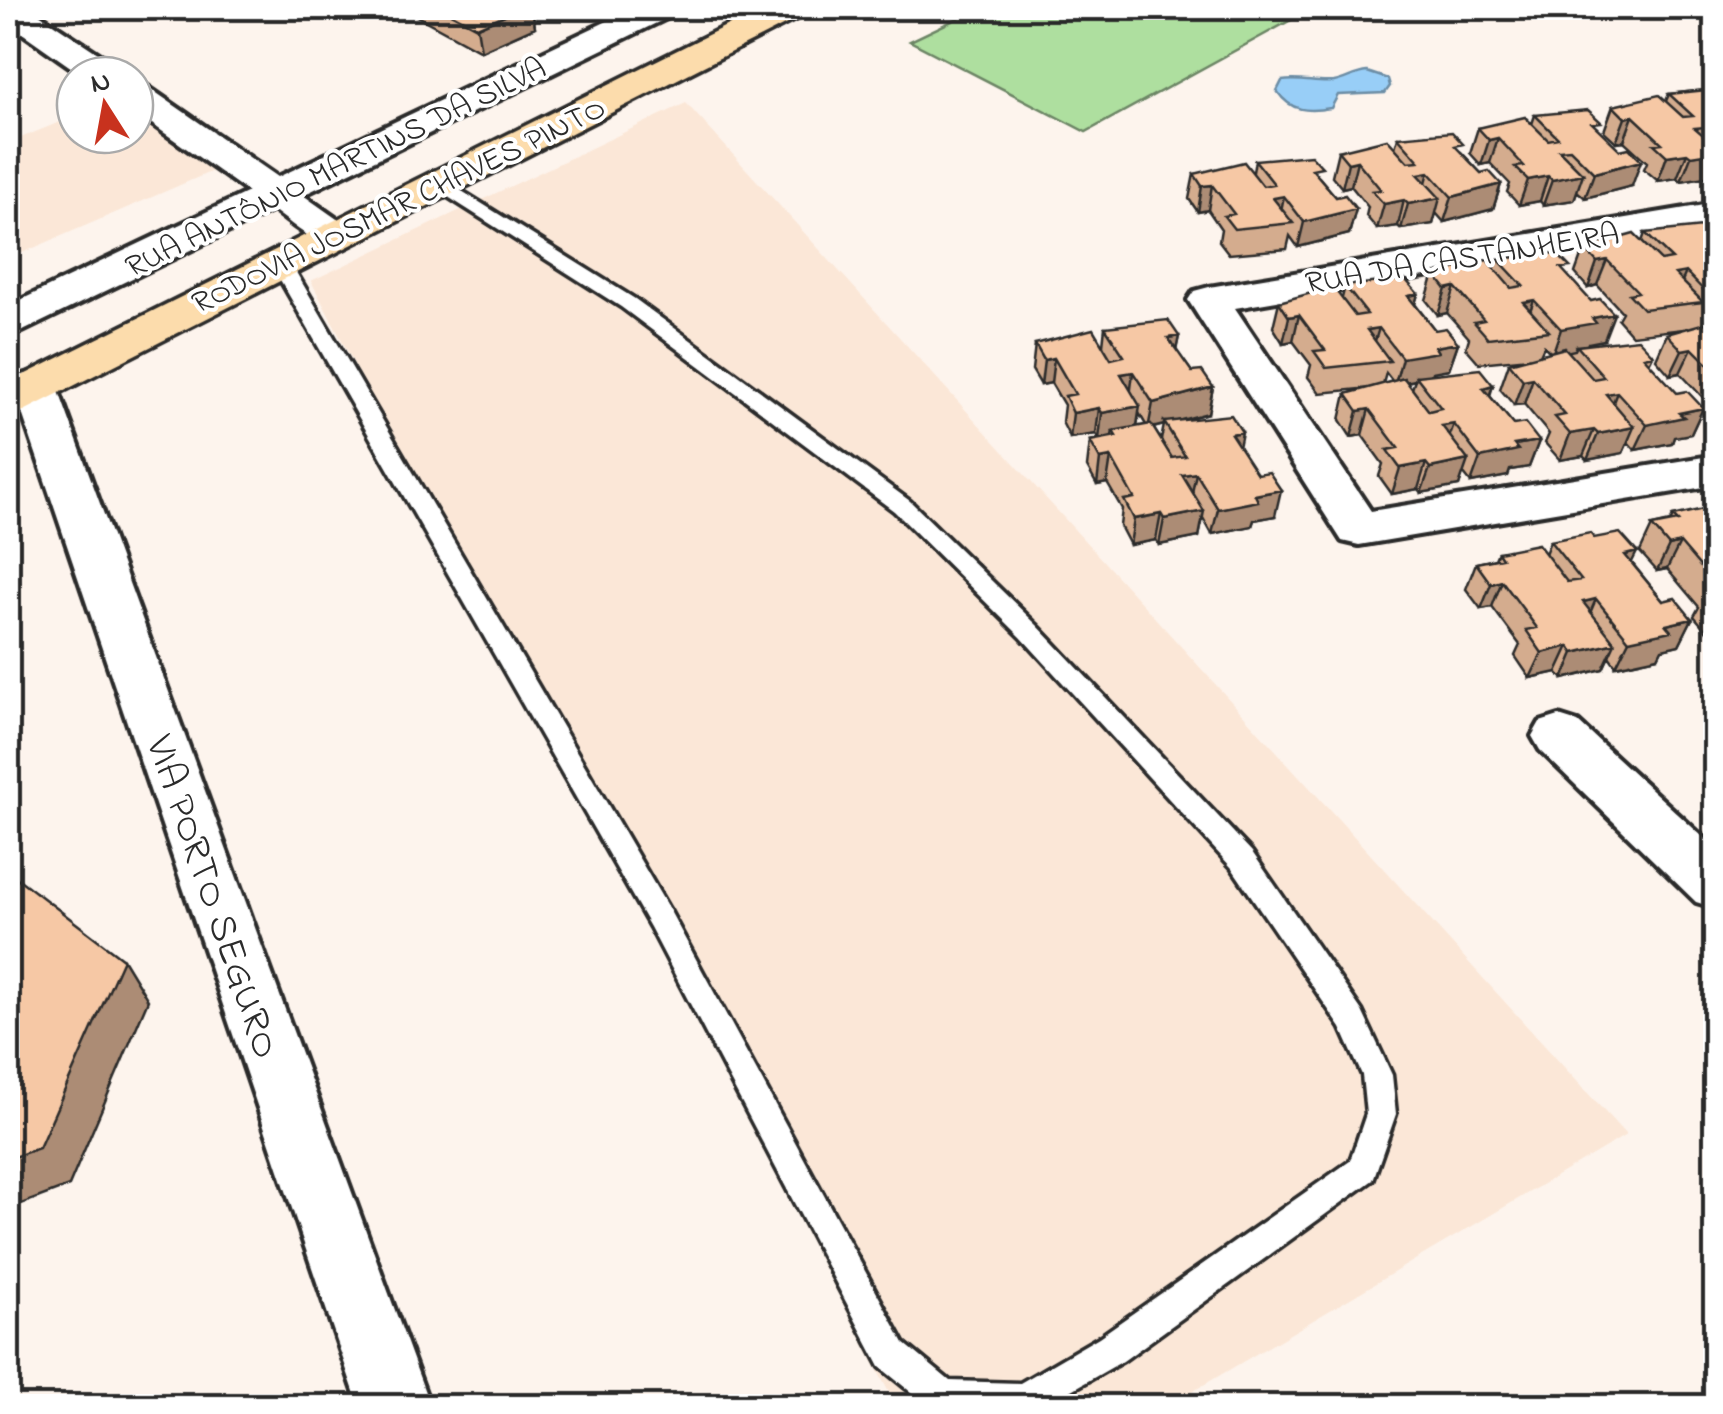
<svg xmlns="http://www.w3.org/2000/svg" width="1723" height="1414" font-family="'Indie Flower',sans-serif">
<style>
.built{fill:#fbe7d7}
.green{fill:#aedf9f;stroke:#6c8565;stroke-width:2.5}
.water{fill:#98cef7;stroke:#6c8da5;stroke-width:2.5}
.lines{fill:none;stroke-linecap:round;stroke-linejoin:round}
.lane-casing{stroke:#2b2b2b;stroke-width:7}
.street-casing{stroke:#2b2b2b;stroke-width:8}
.primary-casing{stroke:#2b2b2b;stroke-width:7}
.lane{fill:#fff;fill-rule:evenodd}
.street{fill:#fff;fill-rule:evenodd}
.primary{fill:#fcdcac;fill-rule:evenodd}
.wall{fill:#d4ac8e;stroke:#2b2b2b;stroke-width:2.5;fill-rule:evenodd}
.shaded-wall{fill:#ac8c74;stroke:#2b2b2b;stroke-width:2.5}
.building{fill:#f6c8a5;stroke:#2b2b2b;stroke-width:2.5}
.labels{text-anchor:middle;stroke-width:8;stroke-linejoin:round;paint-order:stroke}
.far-street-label{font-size:32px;fill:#2b2b2b;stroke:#fff}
.street-label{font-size:40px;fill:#2b2b2b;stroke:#fff}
</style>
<rect width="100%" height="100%" fill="#fdf4ed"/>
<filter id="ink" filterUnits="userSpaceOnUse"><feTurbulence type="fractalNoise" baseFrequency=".01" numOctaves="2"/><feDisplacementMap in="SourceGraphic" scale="20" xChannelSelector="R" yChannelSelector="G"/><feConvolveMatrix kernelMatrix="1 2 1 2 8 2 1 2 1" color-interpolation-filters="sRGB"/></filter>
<g filter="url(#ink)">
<path class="built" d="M686,103L1626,1135L1168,1406H896L311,281Z
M135,113L222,167L8,259V143L75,116V135H135Z"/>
<path class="green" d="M979,8H1313L1086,132L910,41Z"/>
<path class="water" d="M1367,72L1388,79L1390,86L1385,93L1338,95L1331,108C1308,112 1291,112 1277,91L1282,81C1300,78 1317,84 1334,82C1345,80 1355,73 1367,72Z"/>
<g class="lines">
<g class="lane-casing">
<path id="lane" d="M441,178L635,299L910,501L1037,625L1252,852L1362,1011L1392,1075L1396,1114L1373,1180L1123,1361L1044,1406H928L880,1367L650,927L270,262L273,258H287L290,262L670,911L904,1343L950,1381L1020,1383L1099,1337L1350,1161L1366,1114L1362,1075L1341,1028L1232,868L1021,637L894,511L621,307L434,188V180Z"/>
</g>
<g class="street-casing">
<path id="street" d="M8,8H30L119,67L124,75H82L8,23Z
M635,8H678L673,15L303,195L347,226L353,234L347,242C317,250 296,226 273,210L23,331L8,335V306L248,192L135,112V84L148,87L278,177Z
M1716,203V227L1235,308L1371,511L1716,455V485L1359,545L1342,541L1188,300L1194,291L1209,287Z
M35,372L51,376L57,386L430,1406H359L13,386L19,376Z
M1559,716L1578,722L1716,849V908L1696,902L1540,750L1532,736L1540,722Z"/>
</g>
<g class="primary-casing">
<path id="primary" d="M762,8H807L802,16L24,411L8,416V383Z"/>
</g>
<use href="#lane" class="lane"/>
<use href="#street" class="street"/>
<use href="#primary" class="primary"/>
</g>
<path class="wall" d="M402,8H532L535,27L481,51Z
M1716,89V170L1714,168L1711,176L1681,181L1677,178L1658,181L1644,169L1647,162L1624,141L1616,142L1604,131L1613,106L1666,101L1669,94Z
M1535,115L1598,129L1632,186L1585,198L1577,191L1574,200L1543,205L1540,201L1519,205L1507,192L1510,184L1490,163L1481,165L1470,153L1478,128L1532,124Z
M1398,137L1461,152L1481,173L1501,184L1493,209L1444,222L1436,213L1433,224L1401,229L1398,226L1377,229L1366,216L1368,207L1351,186L1342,188L1332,176L1338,151L1395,148Z
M1255,160L1319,177L1336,197L1356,209L1349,234L1298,247L1290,236L1287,249L1229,254L1219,241L1221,229L1208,210L1198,212L1189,199L1194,174L1253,172Z
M1645,233L1716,250V423L1704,411L1708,403L1680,373L1670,375L1656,359L1667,334L1684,329L1632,335L1618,319L1622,312L1597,285L1588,288L1575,273L1584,248L1642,242Z
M1498,259L1567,275L1604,340L1588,343L1587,345L1653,355L1649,363L1677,393L1703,408L1691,434L1674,437L1672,443L1635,450L1628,442L1623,453L1587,460L1583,456L1560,460L1545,443L1549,434L1524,404L1514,405L1500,389L1509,363L1530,358L1479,363L1466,348L1469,338L1447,313L1438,315L1426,300L1434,274L1494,269ZM1544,346L1550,352L1540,355Z
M1345,286L1418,294L1415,304L1435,330L1458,343L1449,369L1432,372L1431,375L1493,385L1490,396L1514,425L1539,441L1529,467L1510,470L1508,476L1471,483L1463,473L1459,486L1421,493L1418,489L1392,494L1379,476L1383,464L1362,435L1351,437L1340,420L1346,394L1370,388L1320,393L1308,377L1311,365L1293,341L1283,343L1273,327L1279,302L1342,298ZM1386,373L1393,382L1383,384ZM1415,380L1412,389L1407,382Z
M1105,327L1179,336L1176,350L1192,372L1213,387L1208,413L1182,420L1239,447L1275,516L1254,520L1252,526L1212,534L1203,518L1199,537L1159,545L1156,540L1130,545L1120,526L1122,509L1107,483L1097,485L1087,467L1090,441L1112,436L1099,439L1096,434L1070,438L1062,422L1064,405L1051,383L1041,385L1032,370L1035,344L1103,345ZM1139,413L1146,425L1137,427ZM1164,425L1161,440L1153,428Z
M1716,512V636L1712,637L1694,616L1699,607L1667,569L1657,571L1640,552L1652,526L1670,522L1673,516Z
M1594,538L1632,563L1663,601L1692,619L1679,645L1662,649L1658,657L1616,666L1609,656L1603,669L1563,679L1557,672L1530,678L1515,656L1520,645L1492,607L1481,609L1466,589L1476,563L1495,559L1498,552L1545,554L1550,541Z"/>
<path class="shaded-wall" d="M521,8H532L535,27L481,51L477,27Z
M1633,116L1624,141L1616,142L1625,118Z
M1498,138L1490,163L1481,165L1489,140Z
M1716,152V165L1711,176L1681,181L1691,156Z
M1687,153L1677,178L1658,181L1667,156Z
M1357,161L1351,186L1342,188L1348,163Z
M1641,161L1632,186L1585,198L1594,173Z
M1429,172L1422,197L1418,174Z
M1583,174L1574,200L1543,205L1552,180Z
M1548,176L1540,201L1519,205L1528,180Z
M1501,184L1493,209L1444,222L1452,197Z
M1212,185L1208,210L1198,212L1202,186Z
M1284,196L1279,221L1273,198Z
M1440,198L1433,224L1401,229L1408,204Z
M1404,200L1398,226L1377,229L1384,204Z
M1356,209L1349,234L1298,247L1304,222Z
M1607,260L1597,285L1588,288L1597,262Z
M1686,272L1675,298V274Z
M1455,287L1447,313L1438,315L1446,289Z
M1418,294L1410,320L1408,296Z
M1534,300L1525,325L1523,302Z
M1716,300V324L1703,326L1714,301Z
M1614,314L1604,340L1588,343L1586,348L1577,346L1575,350L1552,355L1561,329L1592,318Z
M1299,315L1293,341L1283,343L1289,317Z
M1379,328L1371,354L1367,330Z
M1179,336L1174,361L1168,338Z
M1458,343L1449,369L1432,372L1430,378L1416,376L1415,380L1395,384L1402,358L1435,347Z
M1692,348L1680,373L1670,375L1682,350Z
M1054,358L1051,383L1041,385L1044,360Z
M1133,372L1130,397L1121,374Z
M1533,378L1524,404L1514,405L1523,380Z
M1493,385L1484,411L1483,388Z
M1213,387L1208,413L1166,424L1164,422V425L1148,429L1153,403Z
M1617,392L1607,418L1606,394Z
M1140,406L1136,432L1113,431L1112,436L1099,439L1102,413Z
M1099,408L1096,434L1070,438L1073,413Z
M1703,408L1691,434L1674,437L1672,443L1635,450L1647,425L1679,413Z
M1369,409L1362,435L1351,437L1358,411Z
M1454,424L1445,449L1442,426Z
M1634,427L1623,453L1587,460L1598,434Z
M1594,430L1583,456L1560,460L1570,434Z
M1242,432L1237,458L1231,434Z
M1539,441L1529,467L1510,470L1508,476L1471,483L1480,458L1514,445Z
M1111,457L1107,483L1097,485L1100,459Z
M1468,460L1459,486L1421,493L1430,468Z
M1426,463L1418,489L1392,494L1400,468Z
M1196,473L1191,498L1182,475Z
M1281,490L1275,516L1254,520L1252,526L1212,534L1218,509L1255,495Z
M1204,511L1199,537L1159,545L1164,519Z
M1161,514L1156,540L1130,545L1134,519Z
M1680,543L1667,569L1657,571L1669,546Z
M1637,552L1624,578L1625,555Z
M1502,581L1492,607L1481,609L1491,584Z
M1596,599L1585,625L1583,602Z
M1692,619L1679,645L1662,649L1658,657L1616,666L1629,640L1666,625Z
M1615,643L1603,669L1563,679L1574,653Z
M1569,646L1557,672L1530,678L1542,653Z
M123,959L148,1000L69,1186L8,1209V1159Z"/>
<path class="building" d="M441,8H521L477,27Z
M1716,89V136L1705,127L1695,128L1716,146V152L1691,156L1687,153L1667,156L1654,144L1662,143L1633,116L1625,118L1613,106L1659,95L1683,117L1693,116L1669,94Z
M1588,110L1601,122L1592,123L1620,150L1629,148L1641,161L1594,173L1570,149L1559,150L1583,174L1552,180L1548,176L1528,180L1515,167L1524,166L1498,138L1489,140L1478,128L1525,117L1548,140L1558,138L1535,115Z
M1452,132L1463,144L1455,146L1481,173L1489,171L1501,184L1452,197L1429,172L1418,174L1440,198L1408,204L1404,200L1384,204L1372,191L1381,190L1357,161L1348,163L1338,151L1387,139L1408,162L1419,161L1398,137Z
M1311,155L1322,167L1312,169L1336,197L1345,195L1356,209L1304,222L1284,196L1273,198L1293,223L1234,229L1224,216L1234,214L1212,185L1202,186L1194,174L1244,162L1263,186L1274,184L1255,160Z
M1702,227L1716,239V241L1708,242L1716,250V300L1714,301L1686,272L1675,274L1703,302L1643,309L1629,294L1638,292L1607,260L1597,262L1584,248L1634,234L1661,261L1672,259L1645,233Z
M1556,253L1570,267L1561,268L1591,301L1600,299L1614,314L1592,318L1596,323L1561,329L1534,300L1523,302L1549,331L1488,338L1474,322L1484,320L1455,287L1446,289L1434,274L1487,260L1511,288L1523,286L1498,259Z
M1405,279L1418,294L1408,296L1435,330L1446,328L1458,343L1435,347L1438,352L1402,358L1379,328L1367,330L1390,361L1326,368L1314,351L1325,350L1299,315L1289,317L1279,302L1333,287L1355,316L1367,314L1345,286Z
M1168,320L1179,336L1168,338L1192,372L1202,371L1213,387L1153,403L1133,372L1121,374L1140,406L1102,413L1099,408L1073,413L1065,396L1075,394L1054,358L1044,360L1035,344L1093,329L1111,359L1124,356L1105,327Z
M1716,320V372L1692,348L1682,350L1667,334Z
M1638,339L1653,355L1644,357L1677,393L1687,391L1703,408L1679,413L1684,417L1647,425L1617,392L1606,394L1634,427L1598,434L1594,430L1570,434L1555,417L1565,415L1533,378L1523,380L1509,363L1565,348L1593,379L1604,377L1577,346Z
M1480,369L1493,385L1483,388L1514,425L1525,423L1539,441L1514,445L1518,450L1480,458L1454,424L1442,426L1468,460L1430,468L1426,463L1400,468L1387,450L1398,448L1369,409L1358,411L1346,394L1404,378L1429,411L1441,408L1416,376Z
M1231,415L1242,432L1231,434L1257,474L1269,472L1281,490L1255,495L1258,501L1218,509L1196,473L1182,475L1204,511L1164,519L1161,514L1134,519L1124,500L1134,498L1111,457L1100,459L1090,441L1116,436L1113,431L1151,424L1172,458L1185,456L1164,422Z
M1712,507L1716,512V585L1680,543L1669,546L1652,526L1678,521L1673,516Z
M1590,533L1594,538L1620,533L1637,552L1625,555L1663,601L1675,598L1692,619L1666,625L1671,631L1629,640L1596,599L1583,602L1615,643L1574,653L1569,646L1542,653L1526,630L1537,628L1502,581L1491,584L1476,563L1502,558L1498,552L1538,544L1567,582L1581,580L1550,541Z
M1716,589V600L1707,590Z
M8,871L123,959L39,1148L8,1159Z"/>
</g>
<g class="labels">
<g class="far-street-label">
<text transform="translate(335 166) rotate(-26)" y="11">RUA ANTÔNIO MARTINS DA SILVA</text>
<text transform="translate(398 204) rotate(-26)" y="11">RODOVIA JOSMAR CHAVES PINTO</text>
<text transform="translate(1462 257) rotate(-9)" y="11">RUA DA CASTANHEIRA</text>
</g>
<g class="street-label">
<text transform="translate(215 896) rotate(71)" y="14">VIA PORTO SEGURO</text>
</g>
</g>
<rect width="1723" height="1414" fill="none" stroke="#fff" stroke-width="40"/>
<rect x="20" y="20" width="1683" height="1374" fill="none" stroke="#2b2b2b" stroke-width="4" filter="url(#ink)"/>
<g transform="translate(105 105) rotate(349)"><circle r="48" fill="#ffffff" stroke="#aaaaaa" stroke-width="2.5"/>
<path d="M0-8L18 38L0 25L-18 38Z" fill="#c8321e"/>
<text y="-15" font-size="28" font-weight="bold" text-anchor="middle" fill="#2b2b2b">N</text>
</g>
</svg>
